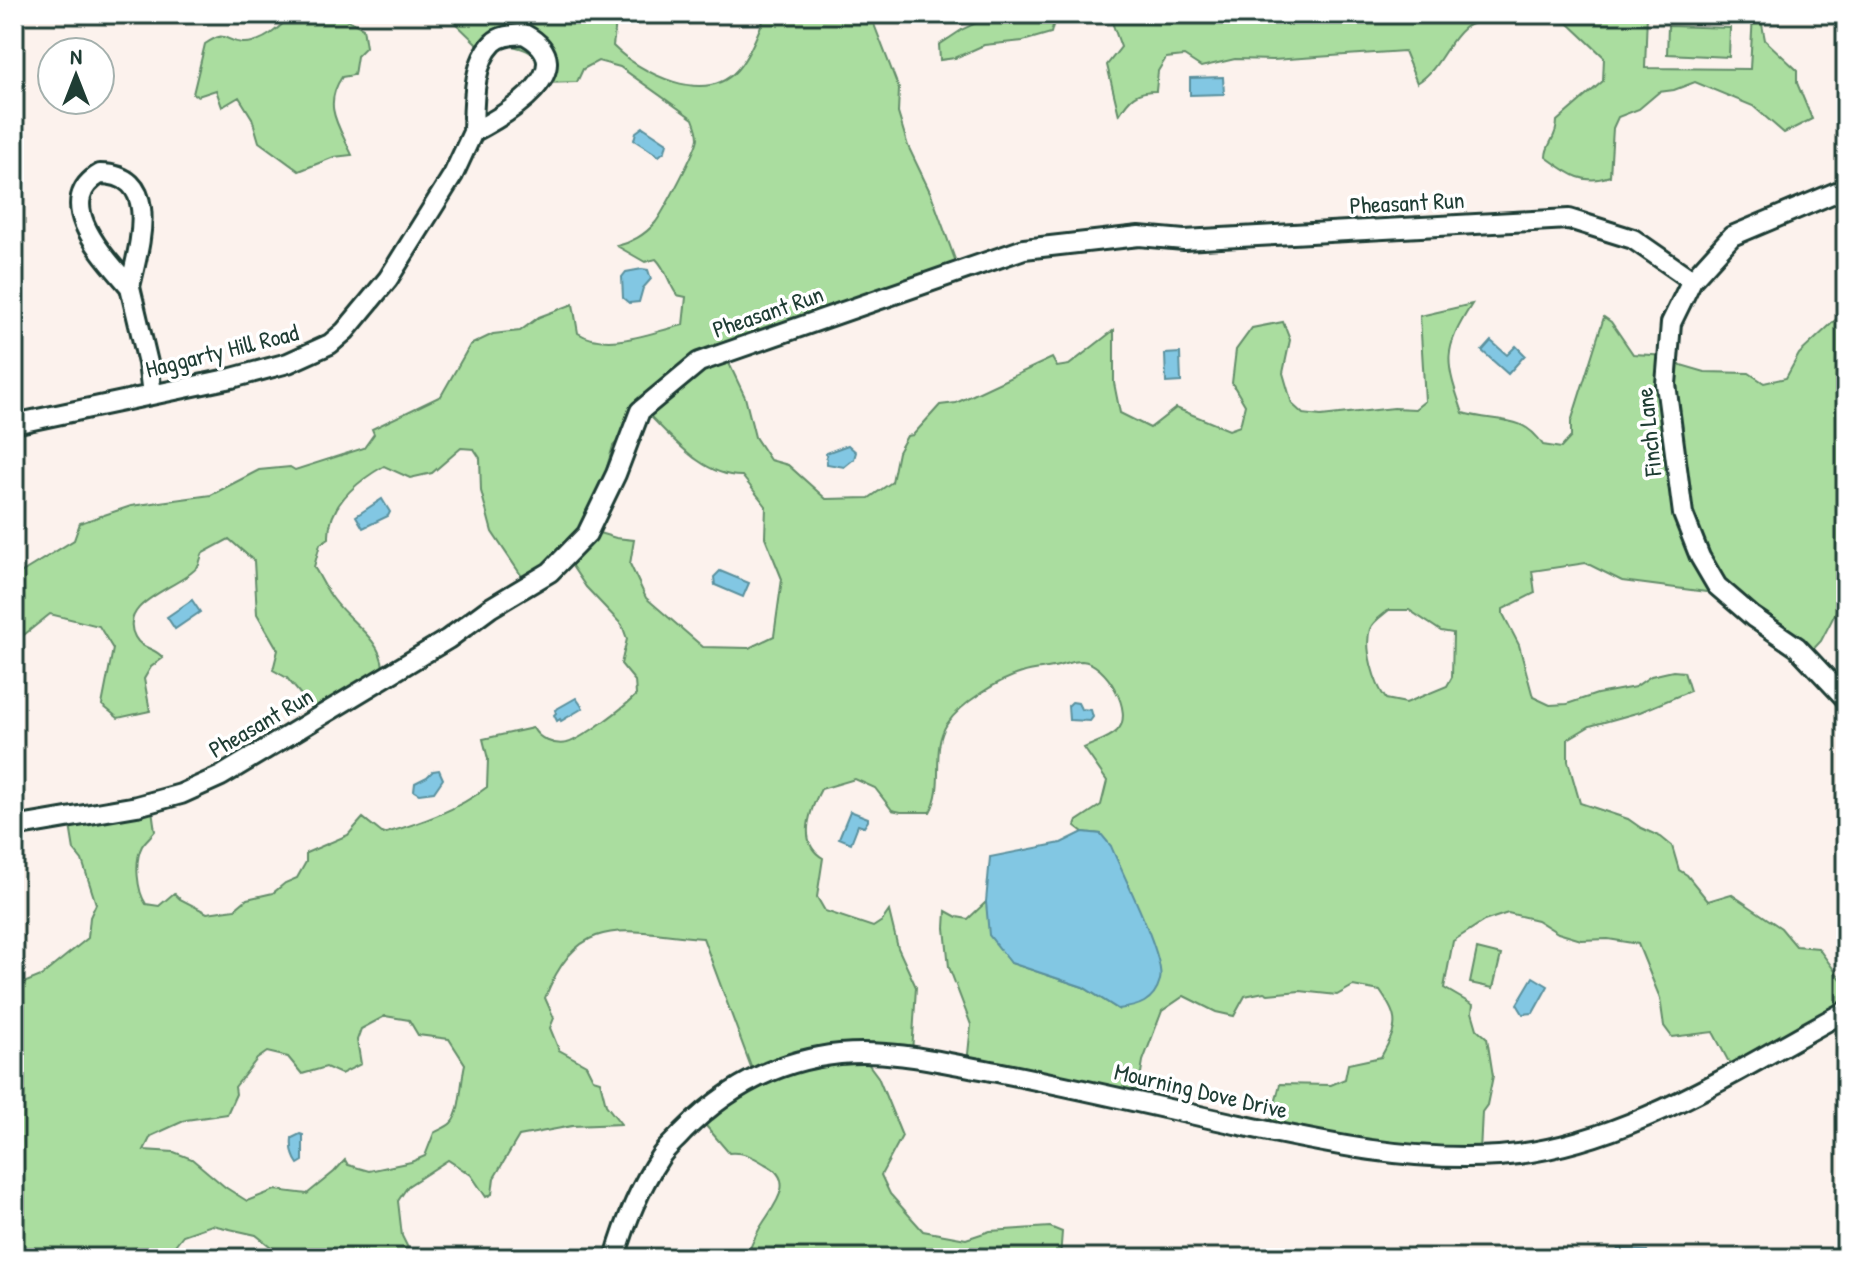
<svg xmlns="http://www.w3.org/2000/svg" width="1860" height="1272" font-family="'Patrick Hand',sans-serif">
<style>
.green{fill:#aadd9f;stroke:#648d6a;stroke-width:2;fill-rule:evenodd}
.water{fill:#82c7e3;stroke:#5a909d;stroke-width:2}
.lines{fill:none;stroke-linecap:round;stroke-linejoin:round}
.minor-casing{stroke:#1f3d34;stroke-width:24}
.minor{stroke:#fff;stroke-width:18}
.labels{text-anchor:middle;stroke-width:7;stroke-linejoin:round;paint-order:stroke}
.street-label{font-size:24px;fill:#1f3d34;stroke:#fff}
</style>
<rect width="100%" height="100%" fill="#fcf2ed"/>
<filter id="ink" filterUnits="userSpaceOnUse"><feTurbulence type="fractalNoise" baseFrequency=".0125" numOctaves="2"/><feDisplacementMap in="SourceGraphic" scale="16" xChannelSelector="R" yChannelSelector="G"/><feConvolveMatrix kernelMatrix="1 2 1 2 8 2 1 2 1" color-interpolation-filters="sRGB"/></filter>
<g filter="url(#ink)">
<path class="green" d="M293,14H345L346,19L363,28L366,47L357,56L354,75L342,77C322,106 339,126 352,155L334,157L299,171L259,142L252,118L239,97L222,107L216,90L198,96L193,94L205,44C227,29 222,41 242,43C263,44 280,27 293,14Z
M446,14H617L613,46C640,73 705,106 737,70C750,55 758,32 766,14H870L899,89L898,113L908,146L931,194L957,265L727,359L745,397L755,437L770,460L788,465L826,499L869,498L892,482L898,452L907,436L913,435L940,405L956,403L1052,358L1057,367L1069,365L1114,330V383L1120,413L1150,428L1176,408L1229,430L1240,426L1245,405L1232,383L1236,350L1252,328L1283,322L1290,340L1283,373L1292,404L1303,414L1321,416L1394,408L1415,409L1425,401L1420,316L1472,304C1442,351 1445,361 1463,413C1496,423 1523,413 1543,445L1561,448L1571,437V422L1604,317L1611,322L1633,354L1670,356L1674,363L1705,372L1749,373L1764,383L1786,378L1799,354L1846,310V605L1837,610L1821,641L1804,659L1714,593L1622,581L1586,563L1532,571L1535,593L1503,609V614L1519,645L1533,697L1550,705L1567,704L1597,694L1635,687L1651,676L1673,671L1684,672L1690,691L1640,712L1590,726L1568,739V761L1580,803L1628,819L1641,828L1661,837L1672,846L1679,870L1687,875L1708,901L1731,894L1781,928L1796,946L1818,948L1846,986V1008L1733,1070L1713,1032L1672,1037L1664,1026L1660,998L1638,944L1608,939L1581,940L1558,933L1537,920L1508,913L1484,921L1453,941L1444,988L1473,1005L1472,1012L1477,1029L1487,1038L1493,1076L1487,1105L1482,1112L1480,1152L1475,1156L1269,1128L1280,1084L1331,1085L1345,1079L1348,1064L1381,1057C1398,1026 1400,1020 1380,991L1353,986L1337,995L1300,991L1268,994L1264,992L1245,996L1234,1016L1216,1012L1184,996L1162,1011L1143,1061L1137,1097L967,1064L971,1025L949,967L945,928L946,911L957,917L968,919L986,902L1011,963L1083,987L1118,1009L1101,834L1083,832L1075,826L1077,821L1101,805L1107,781L1084,748C1094,743 1109,739 1117,731C1136,713 1105,662 1082,661C1073,661 1066,664 1058,666C1046,669 1033,669 1022,673C998,680 961,703 947,724C930,750 946,784 930,812H901L892,810L875,788L855,779L821,789C810,810 797,843 823,858L817,897L825,911L873,927L882,921L889,911L898,948L916,987L912,1054H861L878,1077L902,1136L881,1175L890,1194L923,1231L966,1239L990,1231L1050,1227L1062,1232L1060,1258H746C751,1246 756,1233 763,1223C775,1204 797,1180 765,1164C752,1156 744,1152 729,1153L701,1120L754,1075L703,938C627,933 580,909 545,998L554,1018L550,1028L559,1050L586,1065L593,1079L600,1081L606,1105L621,1124L572,1126L519,1136L494,1178L492,1194L486,1197L471,1175L448,1160L408,1186L398,1201L402,1236L413,1258H285L256,1235L212,1225L183,1235L165,1258H14V987L41,976L88,938L90,917L96,904L82,860L74,850L68,813L71,810L150,795L155,831C151,836 145,841 142,846C134,861 137,891 146,904L159,906L174,893L180,899L207,913L235,909L247,899L273,893L285,883L297,878L306,862V853L348,835L363,818L383,834C420,823 456,811 487,787L488,759L483,739L533,728C539,739 554,746 567,743C582,739 625,707 636,695L635,681L621,664L627,639L622,625L586,587L568,560L525,581L492,532L481,491L480,458L474,449L461,448L432,473L410,478L384,466C356,482 328,505 329,538L320,544L314,567C321,578 326,590 334,600C349,621 381,639 383,667L323,711L316,713L287,678L273,670L278,650L257,614L254,561L229,539L203,553C202,554 199,564 199,565C182,588 116,601 135,637C142,650 155,647 163,658L151,667L144,679L150,711L118,718L102,705L113,649L99,626L50,614L20,638L14,639V577L74,540L80,523L131,506L211,495L259,470L290,467L295,470L364,448L374,434L372,429L441,396L470,345L493,334L520,331L539,317L573,304L578,333C608,352 651,332 683,325L686,297L677,295C668,283 667,270 656,259L645,262L617,246C630,243 645,235 655,223C663,213 697,149 698,138C698,132 695,124 693,119L620,67L598,61L583,69L577,82L543,83C538,55 535,50 507,45L492,55L478,45ZM646,412C673,438 703,477 742,476L766,506L765,537L782,579L774,636L749,648L703,647L646,598L630,564L634,540L616,538L589,530L613,446ZM1389,610H1409L1441,631L1453,633L1452,677L1447,686L1406,703L1386,699C1374,683 1364,648 1370,629C1373,621 1382,616 1389,610ZM385,1016L409,1020L418,1035L449,1039L465,1064C461,1079 461,1114 451,1123C447,1127 439,1130 434,1133L425,1156L411,1162L369,1171L348,1165L345,1160L334,1172L307,1194L275,1190L247,1201L225,1187L192,1159L174,1152L144,1150L151,1136L186,1120L227,1114L236,1094L235,1087L257,1059L267,1052L288,1057L302,1074L326,1067L341,1074L361,1064L357,1040L361,1029Z
M995,14H1056L1051,33L1023,41L984,45L955,58L940,60L939,45L963,29Z
M1109,14H1507C1497,22 1477,18 1464,28C1445,44 1439,70 1417,83L1404,51L1273,60L1235,59L1201,67L1184,56L1166,58L1158,71L1156,91C1136,91 1129,98 1119,115L1107,65L1121,47Z
M1536,14H1647L1645,68L1750,69L1753,14H1760L1765,40L1797,70V83L1812,119L1784,133L1753,106L1695,82L1674,90L1659,92L1639,109L1618,117L1613,128L1610,176C1583,186 1568,173 1546,157C1546,143 1557,139 1557,121L1603,81L1604,57L1568,23L1548,21Z
M1668,26L1730,28L1729,57L1667,54Z
M1477,949L1501,955L1493,988L1470,983Z"/>
<path class="water" d="M1223,77L1224,94L1190,95V78Z
M643,127L667,143L665,151L659,156L634,140L636,132Z
M642,269L648,270L651,279L643,288L639,302L629,303L623,298L622,277L626,272Z
M1491,341L1507,355L1516,346L1525,355L1508,374L1482,351Z
M1180,353L1181,382L1166,383L1165,354Z
M848,445L856,452L854,459L844,467L827,464L826,453Z
M382,499L390,512L388,516L363,528L356,516Z
M720,571L749,583L743,597L715,585L714,577Z
M192,600L200,612L175,629L167,617Z
M576,698L583,708L561,721L560,719L557,721L554,715L556,713L555,710Z
M1072,702L1078,703L1081,709L1091,710L1093,717L1090,721L1069,720L1068,706Z
M439,770L443,779L434,792L419,794L414,791L415,783L427,777L433,771Z
M850,811L868,818V821L864,827L858,825L851,843L839,838Z
M1083,832L1101,834L1111,846C1121,871 1166,958 1160,980C1154,1002 1138,1007 1118,1009L1083,987L1011,963L989,935L986,902L990,857L1061,843Z
M1533,977L1548,986L1533,1013L1523,1014L1517,1004Z
M300,1134L303,1135V1161L298,1164C292,1156 291,1148 292,1138Z
M1618,1249L1647,1251L1646,1258H1614Z"/>
<g class="lines">
<g class="minor-casing">
<path id="minor" d="M524,34C587,68 504,116 473,132C474,105 472,64 493,43C501,35 513,35 524,34Z
M100,174C163,174 138,249 130,287C107,259 50,203 100,174Z
M1846,188L1732,236L1692,280L1671,323L1666,384L1683,514L1700,557L1717,586L1753,617L1797,647L1846,699
M130,287L148,363L152,394
M14,424L232,378L288,363L330,344L345,331L388,279L453,175L473,132
M14,827L137,806L181,794L221,776L448,639L490,608L550,572L587,534L616,474L640,411L699,362L1024,249L1139,236L1184,240L1569,219L1633,239L1692,280
M615,1258C625,1223 640,1187 660,1157C666,1148 676,1140 683,1132C726,1088 778,1060 840,1054C893,1049 945,1063 997,1072C1078,1088 1159,1107 1240,1125C1324,1143 1411,1162 1499,1156C1624,1147 1738,1069 1846,1011"/>
</g>
<use href="#minor" class="minor"/>
</g>
</g>
<g class="labels">
<g class="street-label">
<text transform="translate(1407 203) rotate(-3)" y="8">Pheasant Run</text>
<text transform="translate(768 312) rotate(-19)" y="8">Pheasant Run</text>
<text transform="translate(222 351) rotate(-14)" y="8">Haggarty Hill Road</text>
<text transform="translate(1649 432) rotate(-96)" y="8">Finch Lane</text>
<text transform="translate(261 723) rotate(-30)" y="8">Pheasant Run</text>
<text transform="translate(1201 1091) rotate(13)" y="8">Mourning Dove Drive</text>
</g>
</g>
<rect width="1860" height="1272" fill="none" stroke="#fff" stroke-width="48"/>
<rect x="24" y="24" width="1812" height="1224" fill="none" stroke="#1f3d34" stroke-width="3" filter="url(#ink)"/>
<g transform="translate(76 76)"><circle r="38" fill="#ffffff" stroke="#a5b1ae" stroke-width="2"/>
<path d="M0-6L14 30L0 20L-14 30Z" fill="#1f3d34"/>
<text y="-12" font-size="22" font-weight="bold" text-anchor="middle" fill="#1f3d34">N</text>
</g>
</svg>
